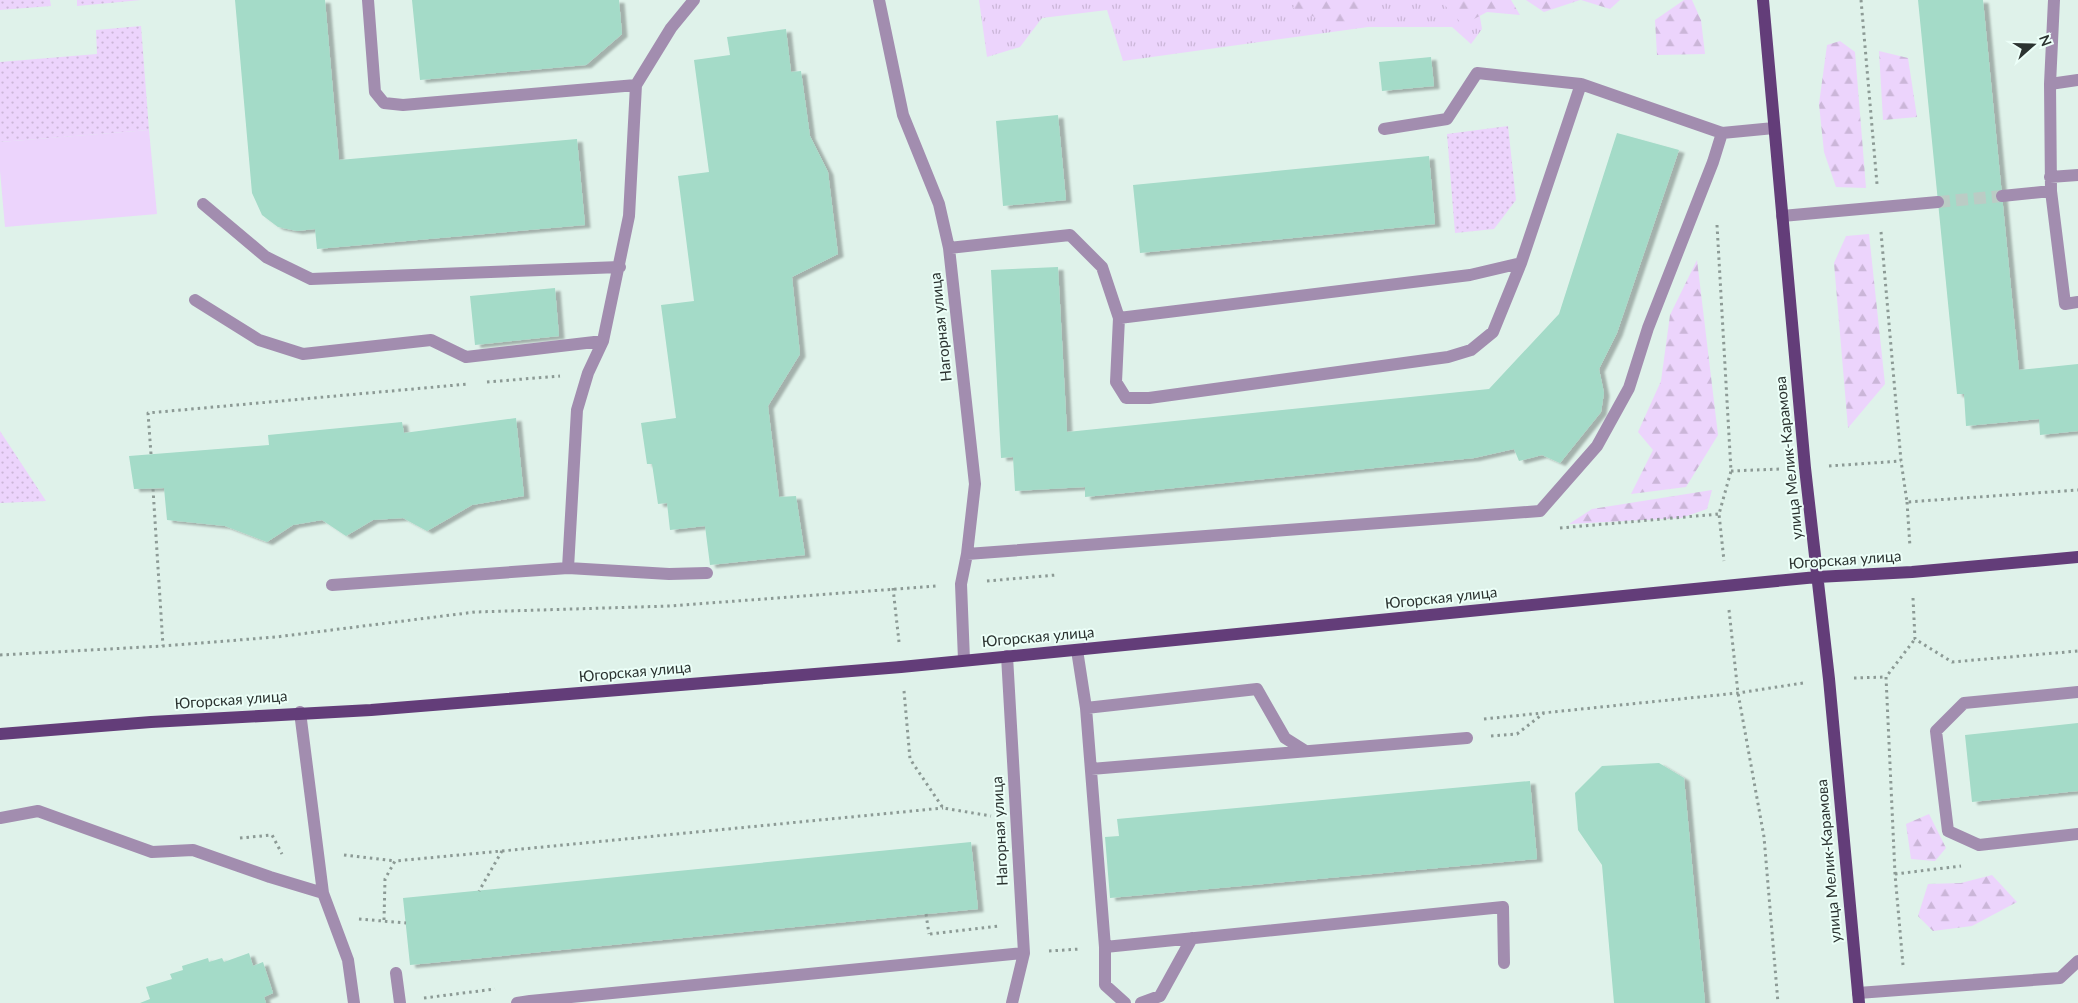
<svg xmlns="http://www.w3.org/2000/svg" width="2078" height="1003" font-family="Lato,sans-serif">
<style>
.grass{fill:url(#grass-tufts)}
.forest{fill:url(#forest-firs)}
.park{fill:url(#park-dots)}
.pitch{fill:#ecd4fc}
.building{fill:#a4dbc8;filter:url(#shadow)}
.lines{fill:none;stroke-linecap:round;stroke-linejoin:round}
.minor-tunnel{stroke:#bbccc5;stroke-width:12;stroke-dasharray:12 6;stroke-linecap:butt}
.path{stroke:#8c9a95;stroke-width:3;stroke-dasharray:2.5 4;stroke-linecap:butt}
.minor{stroke:#a28daf;stroke-width:12}
.major{stroke:#633d79;stroke-width:12}
.labels{text-anchor:middle;stroke-width:4;stroke-linejoin:round;paint-order:stroke}
.street-label{font-size:15px;fill:#2b3330;stroke:#ecfff8}
</style>
<defs>
<pattern id="grass-tufts" width="24" height="20" patternUnits="userSpaceOnUse" patternTransform="scale(1.25)"><rect width="24" height="20" fill="#ecd4fc"/><path d="M3 7l-1-3M5 7V3M7 7l1-3M15 17l-1-3M17 17v-4M19 17l1-3" fill="none" stroke="#cbb6d8"/></pattern>
<pattern id="forest-firs" width="22" height="20" patternUnits="userSpaceOnUse" patternTransform="scale(1.25)"><rect width="22" height="20" fill="#ecd4fc"/><path d="M5 1l3.5 6h-7zM16 11l3.5 6h-7z" fill="#cbb6d8"/></pattern>
<pattern id="park-dots" width="8" height="8" patternUnits="userSpaceOnUse" patternTransform="scale(1.25)"><rect width="8" height="8" fill="#ecd4fc"/><path d="M2 2h.1M6 6h.1" fill="none" stroke="#cbb6d8" stroke-width="1.8" stroke-linecap="round"/></pattern>
<filter id="shadow"><feDropShadow dx="5.5" dy="3" stdDeviation="1" flood-color="#0004"/></filter>
</defs>
<rect width="100%" height="100%" fill="#dff2ea"/>
<path class="grass" d="M979,0H1477L1482,29L1471,44L1452,27H1368L1123,61L1107,10L1042,18L1020,47L987,57Z"/>
<path class="forest" d="M1297,0H1366L1369,13L1334,25L1293,8Z
M1440,0H1511L1520,15L1487,12L1463,25Z
M1526,0H1580L1544,12Z
M1581,0H1620L1610,9Z
M1684,0H1692L1701,20L1705,54L1657,55L1655,20Z
M1840,41L1855,52L1866,188L1836,187L1824,152L1819,104L1827,45Z
M1879,51L1908,58L1917,117L1883,120Z
M1869,234L1885,384L1848,428L1834,263L1846,236Z
M1697,260L1718,435L1686,487L1631,494L1653,450L1638,432L1661,381L1670,315Z
M1712,490L1707,509L1681,518L1569,524L1592,509Z
M1929,814L1946,848L1935,861L1911,859L1906,824Z
M1992,875L2017,902L1972,926L1933,931L1918,916L1928,884L1961,883Z"/>
<path class="park" d="M0,0H50L51,6L0,10Z
M77,0H141L77,6Z
M141,26L149,130L0,142V62L97,54L96,30Z
M1508,126L1516,200L1494,229L1455,233L1447,134Z
M0,431L46,501L0,503Z"/>
<path class="pitch" d="M149,130L157,214L5,227L0,171V142Z"/>
<path class="building" d="M235,0H325L339,160L577,139L585,225L317,249L315,229L297,231L278,227L262,215L252,193Z
M412,0H619L622,34L586,65L420,80Z
M1918,0H1983L2019,370L2078,364V431L2040,435L2039,419L1966,426L1964,394H1957Z
M786,29L791,72L801,71L810,136L828,172L838,254L792,277L800,354L768,406L779,497L796,496L805,555L710,565L705,526L670,530L667,503L658,504L652,464H647L641,423L676,418L661,305L694,301L678,176L709,172L694,60L730,55L727,37Z
M1431,57L1434,86L1382,91L1379,62Z
M1058,115L1066,200L1003,206L996,121Z
M1617,133L1679,150L1617,333L1599,369L1604,393L1601,412L1560,463L1542,455L1519,461L1514,449L1474,458L1085,497V487L1015,491L1013,457L1001,458L991,270L1058,267L1067,432L1489,389L1559,314Z
M1429,156L1435,224L1140,253L1133,185Z
M555,288L559,336L475,345L470,296Z
M516,418L524,496L472,505L427,531L403,518L373,520L346,536L322,520L293,525L267,542L225,526L167,520L164,488L134,489L129,456L269,445L268,435L402,422L404,433Z
M2078,723V791L1972,802L1965,735Z
M1659,763L1684,778L1705,1003H1614L1602,865L1578,830L1575,793L1602,766Z
M1530,781L1537,859L1110,898L1105,837L1119,836L1117,819Z
M971,842L978,909L410,965L403,898Z
M249,953L253,966L263,962L273,993L264,997L266,1003H140L150,999L146,987L172,979L170,974L183,970L182,966L208,958L209,962L222,958L224,962Z"/>
<g class="lines">
<path class="minor-tunnel" d="M1938,202L2002,196"/>
<path class="path" d="M1861,0L1877,184
M1717,225L1731,471L1719,514L1724,561
M1881,232L1901,461L1907,502L2078,490
M487,382L560,376
M151,454L148,413L468,384
M1829,466L1901,461
M1731,471L1780,469
M153,489L163,646
M1907,502L1910,547
M1560,528L1719,514
M987,581L1056,575
M893,588L899,642
M1913,598L1915,639L1952,662L2078,651
M1729,610L1738,693L1764,837L1778,1003
M0,655L163,646L276,637L475,612L670,606L936,586
M1854,678L1886,677
M904,691L910,759L943,808L991,816
M1484,719L1738,693L1803,683
M1491,736L1517,734L1544,713
M240,838L272,835L282,854
M502,851L943,808
M344,855L395,861
M1895,874L1961,866
M926,914L929,934
M359,919L406,923
M384,920L385,879L395,861L502,851L479,891
M930,934L999,926
M1049,951L1080,949
M1903,965L1895,874L1886,677L1915,639
M424,998L495,989"/>
<path class="minor" d="M368,0L375,92L384,103L403,105L636,85
M879,0L903,115L939,204L949,248L975,484L967,554L961,584L964,660
M2054,0L2050,84L2051,191L2065,304L2078,302
M2050,84L2078,80
M1384,129L1447,119L1477,73L1581,84
M2050,177L2078,175
M2002,196L2051,191
M203,204L266,257L311,279L620,267
M1782,216L1938,202
M949,248L1070,235L1102,267L1119,318L1116,382L1126,398H1149L1448,357L1471,350L1493,332L1521,263L1581,84L1722,133L1774,128
M195,300L259,340L303,354L431,340L466,357L603,341
M1119,318L1470,275L1521,263
M967,554L1540,511L1597,446L1629,388L1648,328L1713,162L1722,133
M568,568L577,410L588,373L603,341L629,216L636,85L671,28L694,0
M332,585L568,568L669,574L707,573
M1077,650L1086,708L1105,947L1503,907L1504,963
M1007,656L1024,953L1012,1003
M2078,692L1964,703L1936,731L1948,831L1979,845L2078,834
M1086,708L1257,689L1285,738L1304,750
M300,712L323,893L348,960L354,1003
M1091,769L1467,738
M0,818L38,811L152,852L193,850L270,877L323,893
M1105,947V985L1125,1003
M396,973L400,1003
M1858,993L2060,978L2078,961
M517,1003L530,1001
M530,1003V1001L1024,953
M1141,1003L1160,996L1192,938"/>
<path class="major" d="M1763,0L1805,468L1829,679L1859,1003
M0,734L151,722L371,710L901,667L1817,577L1912,572L2078,557"/>
</g>
<g class="labels">
<g class="street-label">
<text transform="translate(941 327) rotate(-96)" y="5">Нагорная улица</text>
<text transform="translate(1789 458) rotate(-96)" y="5">улица Мелик-Карамова</text>
<text transform="translate(1845 560) rotate(-4)" y="5">Югорская улица</text>
<text transform="translate(1441 598) rotate(-6)" y="5">Югорская улица</text>
<text transform="translate(1038 637) rotate(-5)" y="5">Югорская улица</text>
<text transform="translate(635 672) rotate(-5)" y="5">Югорская улица</text>
<text transform="translate(231 700) rotate(-4)" y="5">Югорская улица</text>
<text transform="translate(1000 831) rotate(-93)" y="5">Нагорная улица</text>
<text transform="translate(1829 861) rotate(-95)" y="5">улица Мелик-Карамова</text>
</g>
</g>
<g transform="translate(2033 45) rotate(70)" stroke="#ecfff8" stroke-width="4" paint-order="stroke">
<path d="M0-4L9 19L0 12L-9 19Z" fill="#2b3330"/>
<text y="-8" font-size="14" font-weight="bold" text-anchor="middle" fill="#2b3330">N</text>
</g>
</svg>
